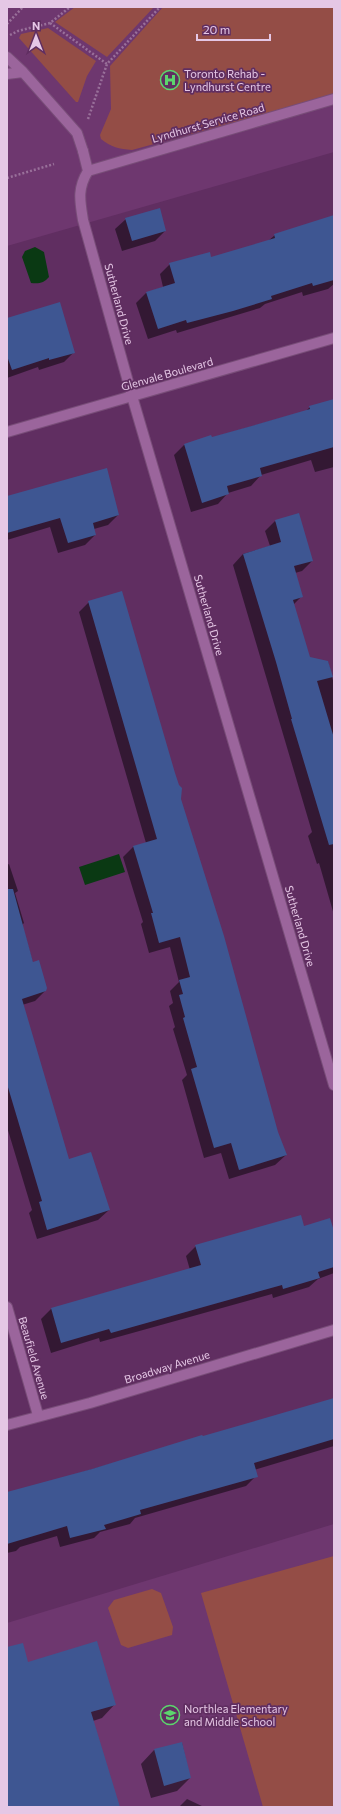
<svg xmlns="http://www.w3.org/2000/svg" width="341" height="1814" font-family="Commissioner,sans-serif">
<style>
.built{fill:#6e376f}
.green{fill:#944d46}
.water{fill:#0a3913}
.shadow{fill:#0007}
.building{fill:#3e5692}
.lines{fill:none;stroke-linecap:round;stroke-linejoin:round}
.service-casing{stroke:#784d78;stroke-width:12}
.minor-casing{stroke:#784d78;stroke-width:12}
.path{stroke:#99709a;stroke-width:2.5;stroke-dasharray:2 2;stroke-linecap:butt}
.service{stroke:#9b659c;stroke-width:10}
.minor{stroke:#9b659c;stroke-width:10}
.labels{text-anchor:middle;stroke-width:3.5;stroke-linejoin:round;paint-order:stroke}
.poi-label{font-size:11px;fill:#e5c7e5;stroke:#602e61;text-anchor:start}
.street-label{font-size:11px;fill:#e5c7e5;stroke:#602e61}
</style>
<rect width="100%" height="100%" fill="#602e61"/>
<path class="built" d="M7,7H334V152L7,246Z
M334,1524V1807H7V1623Z"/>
<path class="green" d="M75,7H154L107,57L55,22Z
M163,7H334V95L132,150C119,149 111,147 101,139L100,135L111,109L110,66Z
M48,28L96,61L87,76L78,102H76L19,38L21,34Z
M334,1556V1807H263L201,1593Z
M152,1589L161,1593L173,1627L172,1635L128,1648L121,1645L108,1608L114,1600Z"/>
<path class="water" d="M35,247L44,252L49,277C44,283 39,284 31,283L22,257L25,251Z
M119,854L125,872L85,885L79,867Z"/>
<path class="shadow" d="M334,216V284L328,289L303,296L302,292L265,304L260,308L177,333L176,330L148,339L136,303L146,293L163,287L160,274L170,264L211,259L268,241L275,235Z
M126,219L165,231L155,241L122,251L115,229Z
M7,318L74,352L64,362L39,370L38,367L7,378Z
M334,401V467L315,472L311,460L261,475L251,486L228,493L218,504L191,512L174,455L184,445L211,437V438L306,411L310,407Z
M7,496L118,515L108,525L94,529L95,535L85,545L58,553L50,527L7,540Z
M275,521L312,561L302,571L295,573L302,596L293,605L309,658L328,662L334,684V915L319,863L317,864L308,836L312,832L233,565L243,554L270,546L265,531Z
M89,602L180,799L277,1132L286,1155L275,1165L229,1179L221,1153L204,1158L182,1080L187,1075L173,1029L175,1027L169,1006L173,1003L170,991L179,982L170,947L149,953L141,924L143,922L123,857L133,847L146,843L79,612Z
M9,864L18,891L15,893L24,923L22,925L33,963L45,991L35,1001L22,1005L68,1160L109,1210L98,1220L37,1239L29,1213L32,1210L7,1127V865Z
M304,1228L334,1234V1273L318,1279L309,1287L273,1298L272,1294L100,1342L99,1338L51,1353L41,1319L51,1309L190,1270L186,1256L196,1246Z
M334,1399V1446L254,1470L256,1476L246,1486L135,1518L130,1524L100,1532L94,1538L60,1547L57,1536L20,1547L16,1551L7,1553V1494Z
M7,1648L28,1663L115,1704L102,1718L93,1721L119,1807H7Z
M182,1743L190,1778L177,1791L151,1798L141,1764L154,1750Z
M187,1799L204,1807H179Z"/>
<path class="building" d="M160,208L166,231L132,241L125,218Z
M334,215V280L313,286L312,283L271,296L272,299L233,311L187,323L186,320L158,329L146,292L175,283L169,263L210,252L211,257L275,238L274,234Z
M60,302L75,353L49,360V358L12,370L7,356V318Z
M334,399V447L260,468L262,476L227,486L229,494L202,503L184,444L211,435L212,437L248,427L310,409L309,406Z
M107,468L119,515L93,523L96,535L68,543L60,518L7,533V496Z
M299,513L313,561L294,566L303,597L293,600L310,657L328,661L333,677L317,681L334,738V844L329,845L291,719H292L276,662L243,554L281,542L275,520Z
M122,591L175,773L179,785L182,788L181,799L224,936L278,1132L287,1155L239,1170L231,1143L214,1148L191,1069L197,1067L183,1018L185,1017L179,995L183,994L179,980L190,977L180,937L159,943L151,913H153L133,846L157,839L88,601Z
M7,889H13L33,962L39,960L47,988L46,991L22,999L69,1159L91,1152L110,1210L47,1230L39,1202L42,1201L7,1084Z
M301,1215L304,1226L330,1218L334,1231V1267L318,1272L320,1278L283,1289L282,1285L111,1333L109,1329L61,1343L51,1308L201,1265L195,1245Z
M334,1398V1439L254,1463L258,1477L140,1510L141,1514L104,1525L106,1529L70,1538L67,1526L7,1544V1492L92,1469L202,1435L203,1436Z
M97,1641L116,1705L91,1712L120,1807H7V1647L23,1643L28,1662Z
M182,1742L191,1778L164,1786L154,1749Z"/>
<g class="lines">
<g class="service-casing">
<path id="service" d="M7,57L23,72L77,133L83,151
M7,74L23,72
M88,171L334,99"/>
</g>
<g class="minor-casing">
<path id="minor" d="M83,151L88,171C77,189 80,201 83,220L132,396L334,1085
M7,432L334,338
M7,1307L38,1415
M7,1425L90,1403L334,1330"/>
</g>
<path class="path" d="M50,23L107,64
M7,24L23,7
M10,35L18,31L50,23L70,7
M88,119L107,64L160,7
M7,178L54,164"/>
<use href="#service" class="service"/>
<use href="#minor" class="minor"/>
</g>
<defs>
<g id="hospital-ring" transform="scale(1)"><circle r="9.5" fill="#602e61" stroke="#5cd56d" stroke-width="1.5"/><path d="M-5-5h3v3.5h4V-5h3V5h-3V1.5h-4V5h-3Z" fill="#5cd56d"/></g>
<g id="school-ring" transform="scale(1)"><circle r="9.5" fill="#602e61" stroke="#5cd56d" stroke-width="1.5"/><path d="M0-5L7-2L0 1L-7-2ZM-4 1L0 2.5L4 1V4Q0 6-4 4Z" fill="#5cd56d"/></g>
</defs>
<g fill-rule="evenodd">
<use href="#hospital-ring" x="170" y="80"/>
<use href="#school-ring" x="170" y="1715"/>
</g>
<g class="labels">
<g class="poi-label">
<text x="184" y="78">Toronto Rehab -<tspan x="184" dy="13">Lyndhurst Centre</tspan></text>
<text x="184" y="1713">Northlea Elementary<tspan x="184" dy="13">and Middle School</tspan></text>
</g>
<g class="street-label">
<text transform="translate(208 123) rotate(-16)" y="4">Lyndhurst Service Road</text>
<text transform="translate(119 304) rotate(75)" y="4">Sutherland Drive</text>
<text transform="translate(167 374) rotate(-16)" y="4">Glenvale Boulevard</text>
<text transform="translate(209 615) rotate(74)" y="4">Sutherland Drive</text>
<text transform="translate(300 926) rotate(74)" y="4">Sutherland Drive</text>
<text transform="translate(34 1358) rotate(74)" y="4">Beaufield Avenue</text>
<text transform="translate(167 1367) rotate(-17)" y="4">Broadway Avenue</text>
</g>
</g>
<rect width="341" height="1814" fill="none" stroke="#e5c7e5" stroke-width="16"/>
<g transform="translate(36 36)" stroke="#602e61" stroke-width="3" paint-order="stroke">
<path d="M0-3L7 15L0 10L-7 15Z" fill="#e5c7e5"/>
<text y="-6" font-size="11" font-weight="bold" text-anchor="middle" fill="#e5c7e5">N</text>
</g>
<path d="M197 34v6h73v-6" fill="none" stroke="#e5c7e5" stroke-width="2"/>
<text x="203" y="34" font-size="12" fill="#e5c7e5" stroke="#602e61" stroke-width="3" paint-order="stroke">20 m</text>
</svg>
